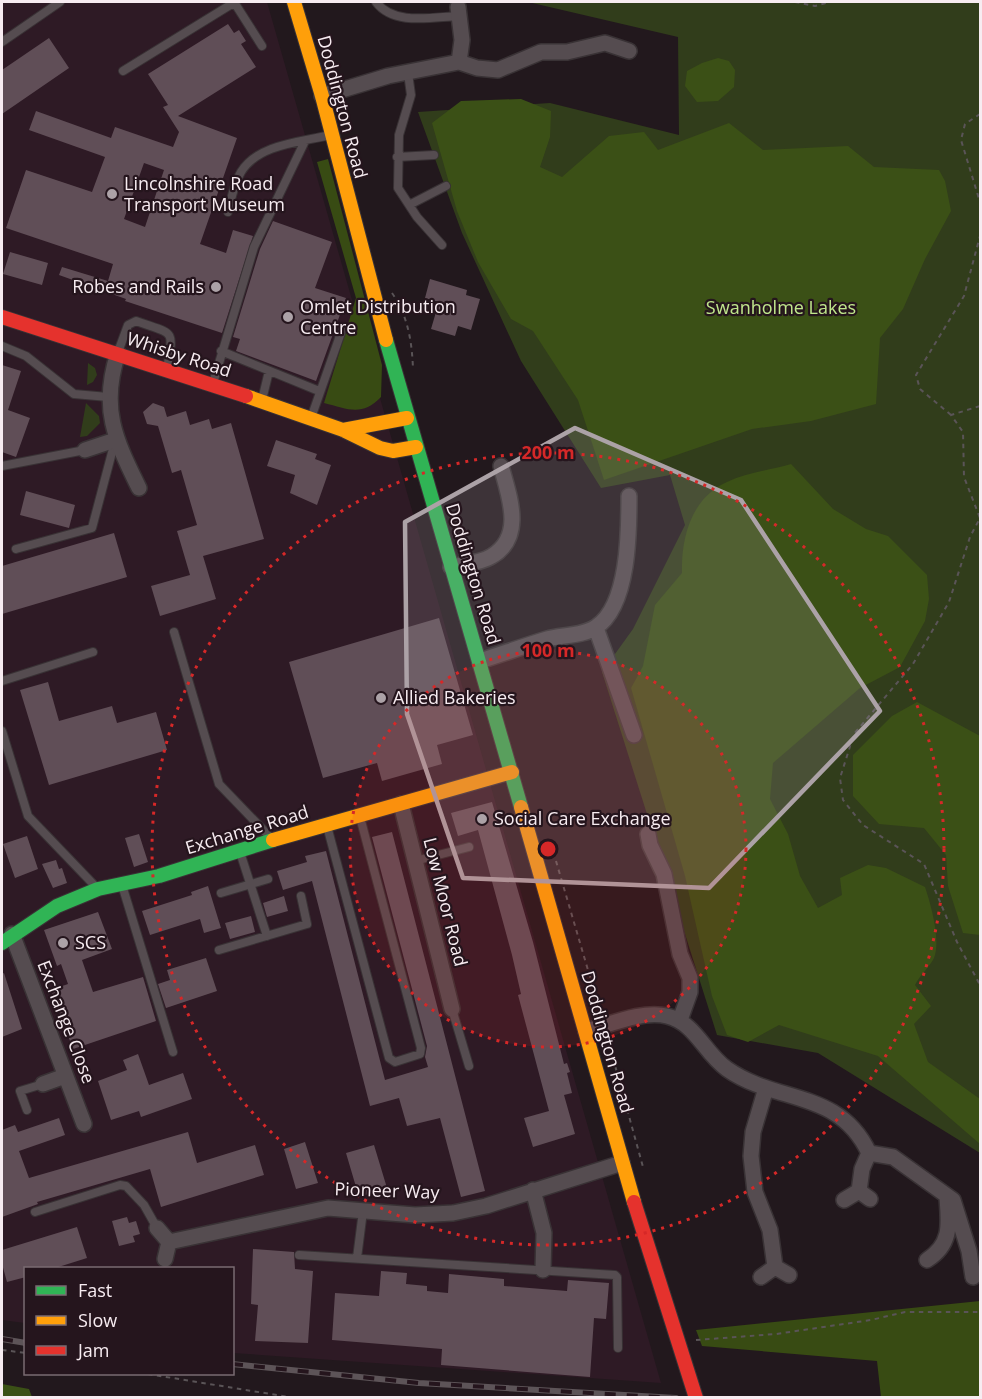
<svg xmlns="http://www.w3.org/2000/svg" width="982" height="1399" font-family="'Open Sans',sans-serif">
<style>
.built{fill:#2e1a25}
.green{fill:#313d1b}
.forest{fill:#384b13}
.water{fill:#3b5016}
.building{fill:#604e57;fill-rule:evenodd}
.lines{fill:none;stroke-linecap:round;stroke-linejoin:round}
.lane-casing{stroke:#393235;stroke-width:10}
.street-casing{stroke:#393235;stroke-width:18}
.fast-casing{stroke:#393235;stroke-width:16}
.slow-casing{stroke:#393235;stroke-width:16}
.jam-casing{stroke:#393235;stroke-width:16}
.path{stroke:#5a5457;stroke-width:2;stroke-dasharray:4.5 4.5;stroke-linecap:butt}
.lane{stroke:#554c50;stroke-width:8}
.street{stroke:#554c50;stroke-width:15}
.fast{stroke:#30b455;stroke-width:14}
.slow{stroke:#ff9f0a;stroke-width:14}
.jam{stroke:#e5322d;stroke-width:14}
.rail-casing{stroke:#5d5458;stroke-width:6}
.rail{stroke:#25151d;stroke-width:4;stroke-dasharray:11;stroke-linecap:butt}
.marked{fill:#aca2a7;fill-opacity:0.2;stroke:#aca2a7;stroke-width:4.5;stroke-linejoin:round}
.ring{fill:none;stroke:#d62828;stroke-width:3;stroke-dasharray:3 6}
.poi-dot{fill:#aca2a7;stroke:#25151d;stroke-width:2}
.labels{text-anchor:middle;stroke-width:4.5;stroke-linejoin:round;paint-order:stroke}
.street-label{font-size:18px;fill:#f7ecf1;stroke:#25151d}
.poi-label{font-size:18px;fill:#f7ecf1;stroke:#25151d;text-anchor:start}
.park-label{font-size:18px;fill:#c0e78c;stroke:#25151d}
.centre{fill:#d62828;stroke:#25151d;stroke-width:3}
.ring-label{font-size:18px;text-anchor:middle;font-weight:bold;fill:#d62828;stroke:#25151d;stroke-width:4.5;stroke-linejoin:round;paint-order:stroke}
</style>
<rect width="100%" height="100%" fill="#22181d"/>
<path class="built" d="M2,2H267L661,1383L233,1353L232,1268H26L25,1323L2,1320Z"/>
<path class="green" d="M528,2H980V1153L818,1053L717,1035L602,672L633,629L685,525L670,475L601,488L521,361L462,233L418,112L550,103L679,135L678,37Z
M88,363L95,368L97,375L93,382L87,385Z
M86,403L99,416L100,423L87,436L80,437Z"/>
<path class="forest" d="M328,159L382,365L381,397C362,417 348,409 324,403L356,298L317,162Z
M980,1301V1397H881L877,1361L702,1346L696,1330Z"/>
<path class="water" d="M718,58L729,61L735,70L734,87L718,101L697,102L685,86L687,71L702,63Z
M521,99L551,111L550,137L540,167L562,177L609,136L644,132L658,150L729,123L763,150L848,146L874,167L939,170L945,181L951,211L925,259L903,309L880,338L876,404L811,421L752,429L604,480L578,400L533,331L511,319L478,262L457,211L432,123L461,101Z
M791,464L833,509L866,529L888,536L927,575L929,599L925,621L900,667L860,688L773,763L770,799L788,834L800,876L818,908L842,895L840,878L868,865L886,868L925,887C931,905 941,940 934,958C931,965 920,975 915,985L931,1006L914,1024L928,1062L980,1099V1144L878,1056L779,1025L748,1042L727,1035L712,996L685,876L631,688L643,666L655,605L682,573C681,538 691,498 727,482C746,473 770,470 791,464Z
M917,702L980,736V935L963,933L948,886L946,855L924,828L879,824L853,796V755L892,716Z
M2,1384L29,1389L32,1397H2Z"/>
<path class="building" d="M228,24L234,33L239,30L246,41L241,44L256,67L178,116L237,138L200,244L226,253L233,230L253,236L222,333L125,301L126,299L59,275L62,267L108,281L113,264L6,228L26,170L92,192L105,157L29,130L36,111L111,138L115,127L173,147L179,132L163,107L168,105L148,74ZM144,163L164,170L145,227L124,219Z
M49,38L69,68L2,114V70Z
M273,221L332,242L315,288L346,298L316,381L236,351L240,339L233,337L260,249Z
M10,252L48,263L42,285L3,274Z
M430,279L467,290L466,295L480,299L471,330L458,326L455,336L431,329L439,302L425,298Z
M2,365L21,371L8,410L30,418L16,457L2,452Z
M153,403L164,407L167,417L186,411L190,425L209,419L212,429L231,423L264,539L203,556L216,599L160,616L151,586L190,575L177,531L197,525L181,470L172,473L158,426L147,424L143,412Z
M276,440L317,454L315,459L331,465L317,505L290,493L295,475L267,466Z
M26,491L75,505L69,528L20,515Z
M114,533L127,577L2,614V566Z
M439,618L473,735L437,745L442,764L382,781L377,763L323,778L289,662Z
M48,682L59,721L112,706L117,723L156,712L167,750L49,785L20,690Z
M492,802L533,942L564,1064L567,1063L570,1072L567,1073L572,1093L564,1095L575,1134L533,1147L524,1118L549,1111L518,995L521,994L512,955L478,830L458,836L451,813Z
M392,832L485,1191L461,1197L440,1118L407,1126L399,1098L370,1106L312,881L283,890L277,871L307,862L305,856L326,851L385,1080L428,1067L425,1057L427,1046L372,837Z
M139,834L148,862L134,867L125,838Z
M27,836L38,869L15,878L3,844Z
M56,860L59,869L62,868L67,883L53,888L42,864Z
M208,886L221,928L204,933L200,919L150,935L142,911L192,895L191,892Z
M284,896L288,911L267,917L263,903Z
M98,912L112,949L82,960L93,992L143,977L156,1021L73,1049L51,990L68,984L61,964L57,966L44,930Z
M251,916L255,932L230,939L225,923Z
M206,958L217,991L166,1008L158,984L170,980L167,970Z
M4,973L22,1029L2,1037V974Z
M138,1054L149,1085L183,1073L192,1099L141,1117L139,1111L111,1120L98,1081L127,1070L123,1060Z
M59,1118L65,1135L19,1151L29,1178L188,1132L197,1163L255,1145L264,1175L161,1207L150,1169L37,1202L38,1204L2,1217V1130L15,1125L18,1132Z
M305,1142L318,1183L296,1189L284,1149Z
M374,1145L387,1188L359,1197L346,1153Z
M127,1217L129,1223L136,1221L140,1234L133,1236L135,1242L119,1246L112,1221Z
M77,1227L87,1258L52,1269H26V1277L7,1282L2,1264V1250Z
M253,1249L294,1252L295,1269L313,1271L308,1343L255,1341L258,1305L251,1304Z
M381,1271L407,1273L406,1284L427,1286V1291L448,1293L449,1274L504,1279V1286L567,1291L568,1280L609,1283L606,1319L594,1318L590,1377L441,1365L442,1349L332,1340L335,1293L379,1296Z"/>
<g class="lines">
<g class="lane-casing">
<path id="lane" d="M234,2L262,46
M376,2C394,26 432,17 459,16
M2,42L60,2
M123,71L235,2
M408,73L411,95L399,135L398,188L417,217L442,245
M397,157L434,155
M411,204L446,186
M228,212C231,200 234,183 241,172C258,144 301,142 330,135
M2,346L26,356L74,394L108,397
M221,351L319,391
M118,352L128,325L136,321C175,335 174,328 167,369
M213,383L254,247L305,141
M262,400L269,371
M311,418L343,327
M2,466L85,450
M16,549L92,528L115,441
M174,632L219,784L272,839
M2,681L93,652
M2,731L28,816L97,888
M327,826L389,1058L395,1062L420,1054L421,1048L360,817
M240,852L267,936
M415,861L469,847
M122,885L173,1052
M221,893L268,879
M219,950L307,924L301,896
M452,1009L469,1066
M27,1110L20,1091L43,1084
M35,1212L120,1185L126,1186L144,1205L157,1228
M299,1255L615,1275L617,1277L618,1348
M357,1258L363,1211"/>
</g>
<g class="street-casing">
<path id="street" d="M458,7L462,40L459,62
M322,96L388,76L459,62L477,68L498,70L541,52H567L605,43L629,51
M118,353C100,408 115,439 139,488
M85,450L115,440
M451,567C464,564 481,563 492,556C525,536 509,496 501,466
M596,628L634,735
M480,661C502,654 524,646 547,639C561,635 584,636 596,627C629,606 629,531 629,496
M401,804L452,1009
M648,834L650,845L664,874L680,954L690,978V992L680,1020
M12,934L84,1124
M586,1031C609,1025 642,1010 667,1016C696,1023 704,1053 727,1069C777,1104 839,1089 869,1153L893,1157L953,1200L969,1251L973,1277
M43,1084L65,1076
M766,1088L753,1132L751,1156L755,1192L770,1230L775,1267
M533,1190L544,1233L543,1270
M859,1191L862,1169L869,1153
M844,1200L859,1191L870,1199
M157,1228L169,1242L165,1259
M169,1242L328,1208L415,1215L453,1213L486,1206L622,1163
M927,1260C952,1244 949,1224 947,1198
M761,1277L775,1267L789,1275"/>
</g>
<g class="fast-casing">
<path id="fast" d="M386,340L521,807
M2,943L57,906L98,889L159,876L273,840"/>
</g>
<g class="slow-casing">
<path id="slow" d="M294,2L322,96L386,340
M246,396L343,430L380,448L393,451L416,447
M343,430L407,418
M521,807L634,1202
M273,840L512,772"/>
</g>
<g class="jam-casing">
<path id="jam" d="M2,317L246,396
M634,1202L696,1398"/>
</g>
<path class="path" d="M795,2L815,6L830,2
M980,114L965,124L961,140L980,202
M392,293C408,316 412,342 413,369
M980,406L951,415L963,432L964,477L980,518L970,537L949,602L913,664L854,734L840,778L843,800L863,825L924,864L957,942L980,985
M951,415L920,389L916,375L964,296L980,236
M556,861L600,1011
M608,1040L643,1167
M696,1340L776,1334L871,1320L905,1312H980
M2,1350L26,1353
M148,1374L295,1398"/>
<use href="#lane" class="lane"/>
<use href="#street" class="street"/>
<use href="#fast" class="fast"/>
<use href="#slow" class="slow"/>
<use href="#jam" class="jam"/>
<g class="rail-casing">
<path id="rail" d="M2,1339L26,1343
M232,1364L419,1383L676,1398"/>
</g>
<use href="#rail" class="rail"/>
</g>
<path class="marked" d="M575,428L741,500L880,711L709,888L463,878L407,714L405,522Z"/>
<circle cx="548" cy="849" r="198" fill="#d62828" fill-opacity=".12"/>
<g class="ring">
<circle cx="548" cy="849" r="198"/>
<circle cx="548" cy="849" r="396"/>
</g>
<g class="poi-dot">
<circle cx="112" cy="194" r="6"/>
<circle cx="216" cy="287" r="6"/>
<circle cx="288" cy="317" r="6"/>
<circle cx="381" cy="698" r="6"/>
<circle cx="482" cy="819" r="6"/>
<circle cx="63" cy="943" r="6"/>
</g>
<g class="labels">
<g class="street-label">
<text transform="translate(342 107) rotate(75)" y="6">Doddington Road</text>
<text transform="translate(179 355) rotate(18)" y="6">Whisby Road</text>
<text transform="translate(473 574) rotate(73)" y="6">Doddington Road</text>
<text transform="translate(247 830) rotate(-17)" y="6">Exchange Road</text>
<text transform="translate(445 902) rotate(76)" y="6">Low Moor Road</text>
<text transform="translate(66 1022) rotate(69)" y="6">Exchange Close</text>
<text transform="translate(607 1042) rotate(74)" y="6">Doddington Road</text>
<text transform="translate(387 1191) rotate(2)" y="6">Pioneer Way</text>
</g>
<g class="poi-label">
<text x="124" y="190">Lincolnshire Road<tspan x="124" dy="21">Transport Museum</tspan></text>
<text x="204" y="293" text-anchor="end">Robes and Rails</text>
<text x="300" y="313">Omlet Distribution<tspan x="300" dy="21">Centre</tspan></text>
<text x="393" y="704">Allied Bakeries</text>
<text x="494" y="825">Social Care Exchange</text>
<text x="75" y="949">SCS</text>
</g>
<g class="park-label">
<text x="781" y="314">Swanholme Lakes</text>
</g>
</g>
<circle cx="548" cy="849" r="9" class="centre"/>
<g class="ring-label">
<text x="548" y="459">200 m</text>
<text x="548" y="657">100 m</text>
</g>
<rect width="982" height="1399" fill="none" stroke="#f7ecf1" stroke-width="6"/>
<rect x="24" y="1267" width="210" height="108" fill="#25151d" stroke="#796b72" stroke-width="1.5"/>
<rect x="36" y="1286" width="30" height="9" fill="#30b455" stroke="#796b72" stroke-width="1.5"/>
<text x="78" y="1297" font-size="18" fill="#f7ecf1">Fast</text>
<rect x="36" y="1316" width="30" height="9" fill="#ff9f0a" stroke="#796b72" stroke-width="1.5"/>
<text x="78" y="1327" font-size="18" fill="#f7ecf1">Slow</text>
<rect x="36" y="1346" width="30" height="9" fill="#e5322d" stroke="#796b72" stroke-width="1.5"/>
<text x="78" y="1357" font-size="18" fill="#f7ecf1">Jam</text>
</svg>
